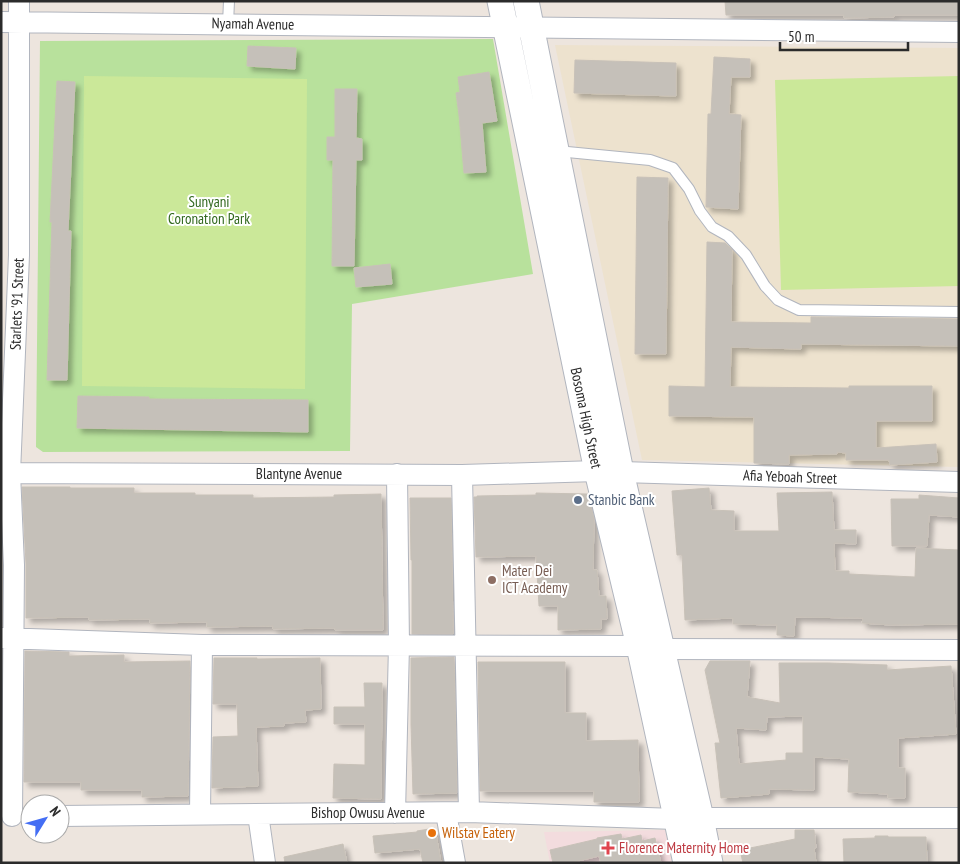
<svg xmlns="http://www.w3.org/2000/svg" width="960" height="864" font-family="'PT Sans Narrow',sans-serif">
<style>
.education{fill:#ede2ce}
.medical{fill:#f3dcde}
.green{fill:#b8e19c}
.pitch{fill:#cbe899}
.building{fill:#c5c0b9;stroke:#c8c1b8;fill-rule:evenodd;filter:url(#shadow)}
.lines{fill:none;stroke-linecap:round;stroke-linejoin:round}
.service-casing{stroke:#b1b5be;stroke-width:12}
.minor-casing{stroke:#b1b5be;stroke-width:22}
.tertiary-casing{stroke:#b1b5be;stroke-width:27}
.service{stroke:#fff;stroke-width:10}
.minor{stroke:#fff;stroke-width:20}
.tertiary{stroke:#fff;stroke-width:25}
.service-dot{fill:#5c6f8a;stroke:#fff;stroke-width:2}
.education-dot{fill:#8d6e63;stroke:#fff;stroke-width:2}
.food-dot{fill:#e8710a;stroke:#fff;stroke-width:2}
.health-dot{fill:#e0444e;stroke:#fff;stroke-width:2}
.labels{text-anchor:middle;stroke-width:4;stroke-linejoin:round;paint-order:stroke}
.street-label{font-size:15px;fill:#2b2b2b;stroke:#fff}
.park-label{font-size:15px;fill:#30671d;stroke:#fff}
.service-label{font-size:15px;fill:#4e5e75;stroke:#fff;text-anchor:start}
.education-label{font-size:15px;fill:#785e54;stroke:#fff;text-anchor:start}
.food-label{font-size:15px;fill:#c56008;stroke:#fff;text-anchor:start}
.health-label{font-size:15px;fill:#be3a42;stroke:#fff;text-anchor:start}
</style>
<defs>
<filter id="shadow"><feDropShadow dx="4.5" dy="4.5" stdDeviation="2.5" flood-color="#0004"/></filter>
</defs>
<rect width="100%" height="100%" fill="#ede5de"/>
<path class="education" d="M555,45L959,48V467L642,460Z"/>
<path class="medical" d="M665,830L672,863H550L544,832Z"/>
<path class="green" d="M493,39L533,274L352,304L350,451L43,452L36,447L40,41Z"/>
<path class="pitch" d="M84,76L307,79L305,389L82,386Z
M959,76V286L781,290L775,80Z"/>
<path class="building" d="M725,1H959V15H894V17L844,18V15H726Z
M248,46L296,48L295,69L247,66Z
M714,57L750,59V77H731L729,114L741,115L738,209L706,207L708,114H711Z
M575,60L676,63V96L574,93Z
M489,72L497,121L482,123L486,172L464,173L459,115L456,93L460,92L458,77Z
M57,81L75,82L68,231H71L67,380H47L52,222H50Z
M335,89H357L356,138L362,139V160H356L354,266H332L333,160H327V137H335Z
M637,177L668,178L666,354H635Z
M707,242L725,243L732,250L731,322L811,323V317L959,319V346L801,344V349L731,347L730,387L849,388V386H932V421H876V448L936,444L937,462L890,465L889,460H846V453L837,452V454L789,455V464L754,463V417L669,416V386L705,387Z
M390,264L392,284L356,287L354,268Z
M78,396L149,397V399L308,400V432L77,428Z
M22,487H70V488H134V493H195V495H253V498L334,497V495L381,494L383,630H335V628L273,629V626L207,627V622L150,623V619L89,620V617L26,618V564Z
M709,488L711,510L734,511V531H779L777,493L832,492L834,530H856V544L834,543L835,571H849V574L915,577L916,548L959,550V624L891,625L862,623L863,618L795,617L794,636L777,635V625L733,624V618L685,620L682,555H677L672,491Z
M536,493L588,494L594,519L593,570H597L599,596H606L607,619H601V629L558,630V606H539L536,556L476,557L474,497H477V496L536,495Z
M919,495L959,498V517L929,515L927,546H892L891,499H919Z
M410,498H451L453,634H412V560H411Z
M25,651L69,652V656L124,655V662L190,661L188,796L142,797V790H81V782H24Z
M454,657L457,793L413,794L411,724V658Z
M214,658H257V659L320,658L321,709L305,710L306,722L284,723V726L256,727L258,786L212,788L213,737L238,736L237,704H213Z
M710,661H750L747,697L780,703L779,663H828L887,665V670L951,666L956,734L898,738V768H905V798H888V794L848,792L849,759L814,757V790L769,789V794L721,798L715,743H720L705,670ZM803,716V753H786V760L739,764L736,728L766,730L767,717Z
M478,662H565V713H586V741L638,740L639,802H594V791H480Z
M364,683H382L381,799L333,798L334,764L365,765V724H334V707H365Z
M435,828L441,863H423L420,849L375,853L373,836L417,832V831Z
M795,830H814L816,848H814L816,863H743L740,850L795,839Z
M621,834L622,839L641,835L642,841L655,838L661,863H601L599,856L570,863H553L550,850L597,839V838Z
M875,836H888V837H926L927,863H844L843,839L875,838Z
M343,844L347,863H285L284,857Z"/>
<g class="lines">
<g class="service-casing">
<path id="service" d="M228,24L229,1
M557,151L650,160L673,168L689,189L700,211L712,227L728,236L746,255L765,286L778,300L799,310L959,312"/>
</g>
<g class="minor-casing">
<path id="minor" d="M1,22L959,32
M1,473L462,475L597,471L621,472L959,482
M462,475L469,812
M1,638L202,645L639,646
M662,649L959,650
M395,813L399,645L397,474
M446,813L455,863
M200,814L202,645
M258,814L265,863
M12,816L14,565L10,473L19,255V1
M60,816L469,812L676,819
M701,818H959"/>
</g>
<g class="tertiary-casing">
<path id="tertiary" d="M500,1L597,471L639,646L686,863
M526,1L621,472L701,818L710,863"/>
</g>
<use href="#service" class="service"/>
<use href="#minor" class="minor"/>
<use href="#tertiary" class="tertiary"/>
</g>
<circle class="service-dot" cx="578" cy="500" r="5"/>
<circle class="education-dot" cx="492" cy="580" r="5"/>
<circle class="food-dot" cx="432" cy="833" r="5"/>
<path class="health-dot" d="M605.5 840.5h5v5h5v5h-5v5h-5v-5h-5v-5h5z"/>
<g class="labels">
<g class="street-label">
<text transform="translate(253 24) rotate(1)" y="5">Nyamah Avenue</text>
<text transform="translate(17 304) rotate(-88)" y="5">Starlets '91 Street</text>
<text transform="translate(586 418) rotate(78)" y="5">Bosoma High Street</text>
<text x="299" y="479">Blantyne Avenue</text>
<text transform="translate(790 477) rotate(2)" y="5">Afia Yeboah Street</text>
<text x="368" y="818">Bishop Owusu Avenue</text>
</g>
<g class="park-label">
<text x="209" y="207">Sunyani<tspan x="209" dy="17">Coronation Park</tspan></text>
</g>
<g class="service-label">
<text x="588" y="505">Stanbic Bank</text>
</g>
<g class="education-label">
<text x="502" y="576">Mater Dei<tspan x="502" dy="17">ICT Academy</tspan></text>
</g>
<g class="food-label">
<text x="442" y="838">Wilstav Eatery</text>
</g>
<g class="health-label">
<text x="619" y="853">Florence Maternity Home</text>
</g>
</g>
<rect width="960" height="864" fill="none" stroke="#2b2b2b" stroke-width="5"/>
<g transform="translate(45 819) rotate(53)"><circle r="24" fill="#ffffff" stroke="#aaaaaa"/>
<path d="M0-4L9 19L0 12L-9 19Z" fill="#446ef4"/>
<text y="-8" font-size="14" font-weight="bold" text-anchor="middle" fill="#2b2b2b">N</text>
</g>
<path d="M780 42v8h128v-8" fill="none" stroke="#2b2b2b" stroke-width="2.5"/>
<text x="788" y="42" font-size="15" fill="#2b2b2b" stroke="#ffffff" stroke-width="4" paint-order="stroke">50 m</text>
</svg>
